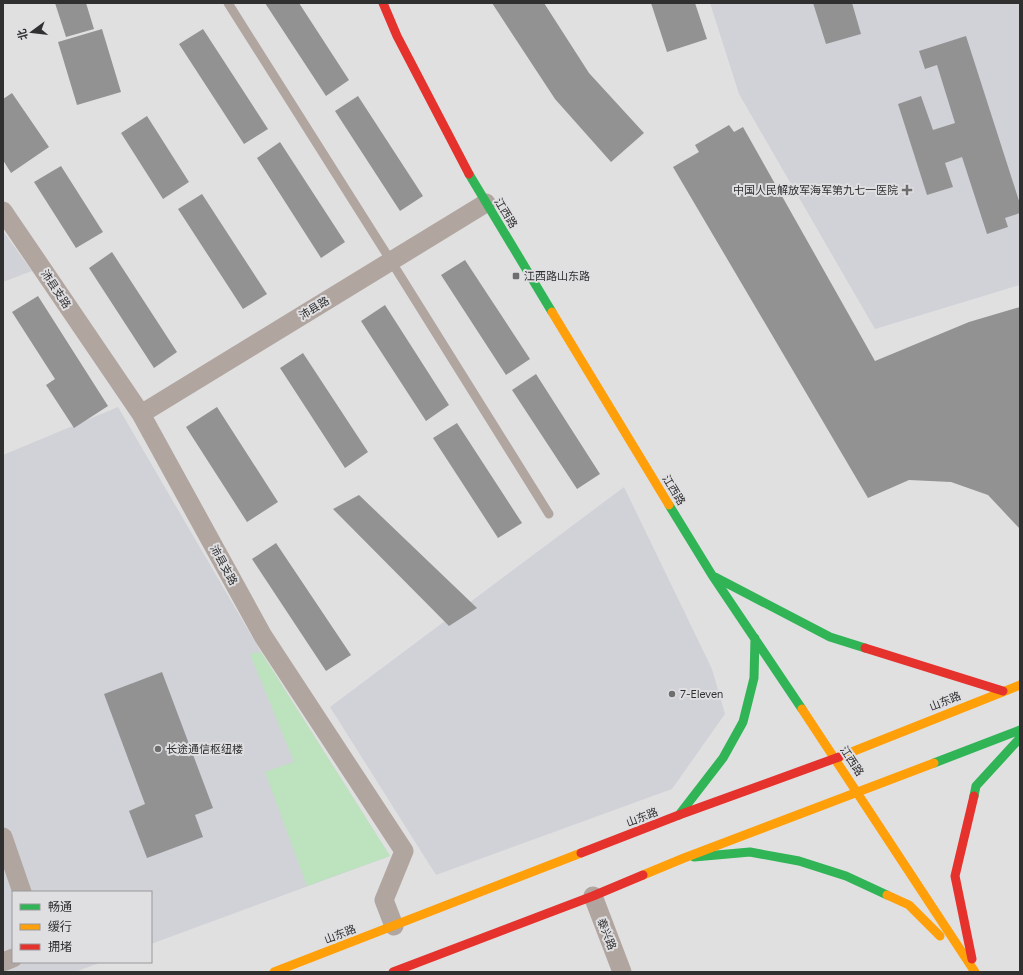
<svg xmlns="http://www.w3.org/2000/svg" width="1023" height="975" font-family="Figtree,'Noto Sans SC',sans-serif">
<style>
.built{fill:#d1d2d8}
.green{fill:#bce2be}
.building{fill:#929293}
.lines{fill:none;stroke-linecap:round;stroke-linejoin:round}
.lane{stroke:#b1a5a0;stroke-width:9}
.street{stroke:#b1a5a0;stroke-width:19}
.fast{stroke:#30b455;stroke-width:9}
.slow{stroke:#ff9f0a;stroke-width:9}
.jam{stroke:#e5322d;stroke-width:9}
.poi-dot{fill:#6e6e6f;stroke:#dfdfe2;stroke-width:1.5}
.labels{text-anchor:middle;stroke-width:4;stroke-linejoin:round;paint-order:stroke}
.poi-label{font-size:11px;fill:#303031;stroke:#dfdfe2;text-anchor:start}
.street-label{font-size:11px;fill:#303031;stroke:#dfdfe2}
</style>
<rect width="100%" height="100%" fill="#e0e0e1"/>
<path class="built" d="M710,3H1020V285L875,329L739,94Z
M3,231L32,271L3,282Z
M118,407L261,652L390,856L151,944V892H13V962H102L75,972H3V455Z
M624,487L712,669L725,714L672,789L436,875L330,707Z"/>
<path class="green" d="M261,652L390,856L307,886L265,772L294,762L250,654Z"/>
<path class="building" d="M55,3H86L94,29L66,37Z
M265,3H299L349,80L326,96Z
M492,3H544L589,73L644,133L611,162L555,99Z
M651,3H695L707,39L667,52Z
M813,3H852L861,34L826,44Z
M102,29L121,92L77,105L58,42Z
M203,29L268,129L244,144L179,44Z
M966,36L1020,204V213L1005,218L1008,227L987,234L962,157L945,163L953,187L927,195L898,104L921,96L933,130L955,123L937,65L925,69L919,51Z
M12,93L49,147L11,173L3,160V99Z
M358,96L423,196L400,211L335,111Z
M147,116L189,182L163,199L121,133Z
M729,125L734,132L743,127L875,361L969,322L1020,307V529L988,495L951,482L909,480L868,498L673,167L699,152L695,145Z
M280,142L345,242L321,258L257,158Z
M61,166L103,232L76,248L34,182Z
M202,194L267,294L243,309L178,209Z
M112,252L177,352L154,368L89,268Z
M465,260L530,359L506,375L441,275Z
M38,296L108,406L74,428L46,385L55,379L12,312Z
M385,305L449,405L426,421L361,321Z
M303,353L368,452L345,468L280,368Z
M536,374L600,474L577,489L512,390Z
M217,407L278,502L247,522L186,427Z
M457,423L522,523L498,538L433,438Z
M359,495L477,608L449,626L333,509Z
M276,543L351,655L326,671L252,559Z
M162,672L213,808L195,815L203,837L147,858L129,811L145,804L104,694Z"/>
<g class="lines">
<path class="lane" d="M228,3L391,261L549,514"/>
<path class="street" d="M3,211L141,414L263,636L404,851L384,900L394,926
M141,414L486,203
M3,837L22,892
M593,896L622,972
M3,962L13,958"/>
<path class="fast" d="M469,174L552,312
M669,505L712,575L802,709
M715,577L830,637L865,648
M934,763L1020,730
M974,796L976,786L1020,738
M679,815L723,758L743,722L754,678L755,638
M694,857L750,852L799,861L846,876L887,895"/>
<path class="slow" d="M552,312L669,505
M802,709L975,972
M839,757L1020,685
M643,875L684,858L934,763
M887,895L909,905L940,936
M274,972L581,853"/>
<path class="jam" d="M383,3L397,36L469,174
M865,648L1003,691
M581,853L679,815L839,757
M972,959L955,876L974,796
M393,972L593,896L643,875"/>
</g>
<g class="poi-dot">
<path d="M905 184h4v4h4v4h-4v4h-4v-4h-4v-4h4z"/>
<rect x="512" y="272" width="8" height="8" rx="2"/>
<circle cx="672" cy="694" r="4"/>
<circle cx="158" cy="749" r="4"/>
</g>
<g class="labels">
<g class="poi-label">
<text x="898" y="194" text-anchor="end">中国人民解放军海军第九七一医院</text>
<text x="524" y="280">江西路山东路</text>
<text x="680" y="698">7-Eleven</text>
<text x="166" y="753">长途通信枢纽楼</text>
</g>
<g class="street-label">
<text transform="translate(506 213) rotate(59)" y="4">江西路</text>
<text transform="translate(56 289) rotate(56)" y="4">沛县支路</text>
<text transform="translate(314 308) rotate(-31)" y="4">沛县路</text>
<text transform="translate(674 490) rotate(59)" y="4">江西路</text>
<text transform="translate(224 565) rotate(61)" y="4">沛县支路</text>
<text transform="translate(945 701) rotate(-22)" y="4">山东路</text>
<text transform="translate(852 761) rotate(57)" y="4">江西路</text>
<text transform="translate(642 817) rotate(-21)" y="4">山东路</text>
<text transform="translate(340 934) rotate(-21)" y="4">山东路</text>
<text transform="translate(607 934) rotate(69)" y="4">泰兴路</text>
</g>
</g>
<rect width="1023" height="975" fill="none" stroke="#303031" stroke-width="8"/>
<rect x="12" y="891" width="140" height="72" fill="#dfdfe2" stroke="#99999b"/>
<rect x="20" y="904" width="20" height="6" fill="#30b455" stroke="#99999b"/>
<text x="48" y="911" font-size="12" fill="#303031">畅通</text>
<rect x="20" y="924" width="20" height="6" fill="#ff9f0a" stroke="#99999b"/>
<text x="48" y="931" font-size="12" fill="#303031">缓行</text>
<rect x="20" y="944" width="20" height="6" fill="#e5322d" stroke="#99999b"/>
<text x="48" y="951" font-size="12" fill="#303031">拥堵</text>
<g transform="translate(32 32) rotate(255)" stroke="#dfdfe2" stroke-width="3" paint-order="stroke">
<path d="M0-3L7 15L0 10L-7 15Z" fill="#303031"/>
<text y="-6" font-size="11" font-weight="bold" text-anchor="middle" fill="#303031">北</text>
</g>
</svg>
